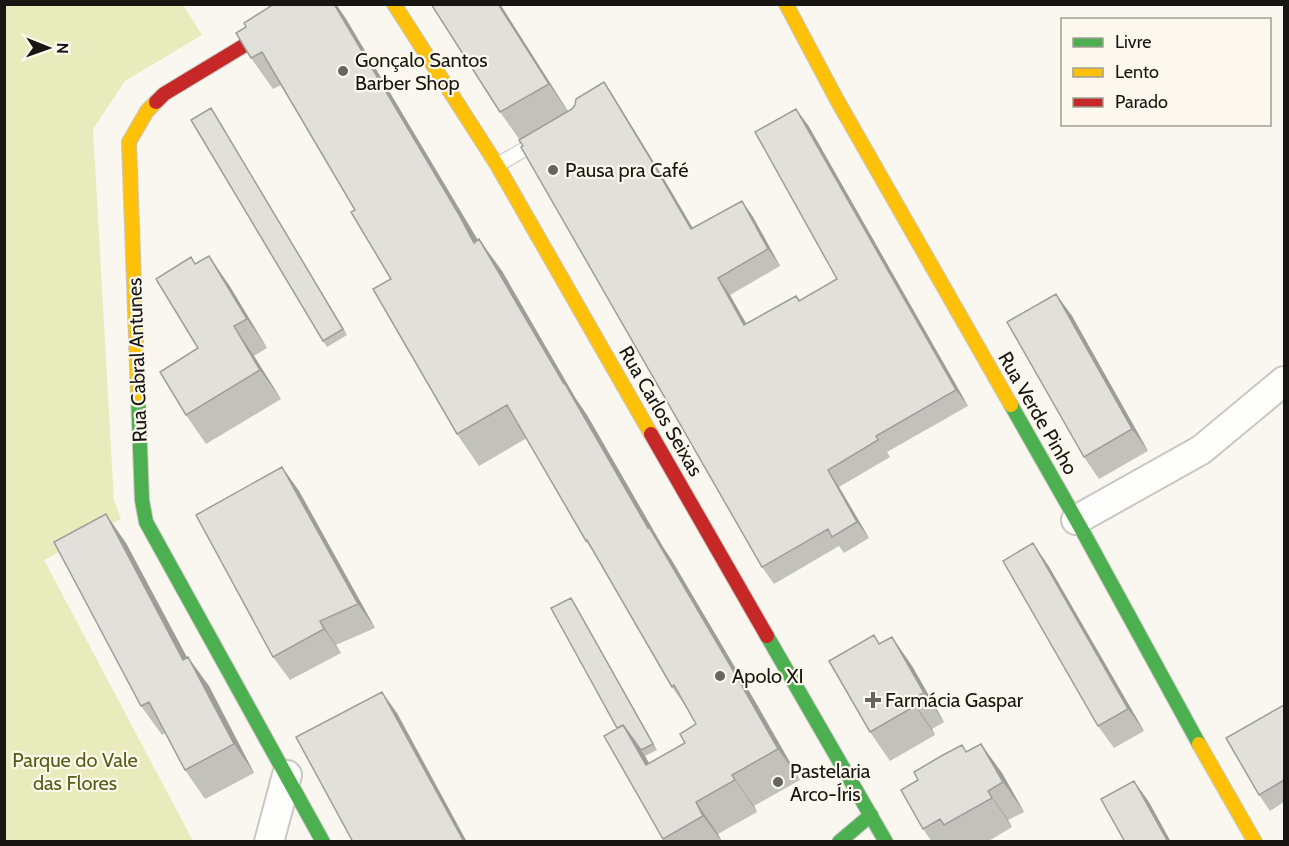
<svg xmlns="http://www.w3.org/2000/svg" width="1289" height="846" font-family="Cabin,sans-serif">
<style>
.green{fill:#e8ebbc}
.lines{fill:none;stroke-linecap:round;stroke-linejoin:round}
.lane-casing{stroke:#c8c7c1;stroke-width:16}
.street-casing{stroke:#c8c7c1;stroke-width:32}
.fast-casing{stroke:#c8c7c1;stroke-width:16}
.slow-casing{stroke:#c8c7c1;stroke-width:16}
.jam-casing{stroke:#c8c7c1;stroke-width:16}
.lane{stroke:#fefefd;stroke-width:14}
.street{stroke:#fefefd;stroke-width:28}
.fast{stroke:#4caf50;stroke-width:14}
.slow{stroke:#ffc107;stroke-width:14}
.jam{stroke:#c62828;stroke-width:14}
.wall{fill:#c2c1bc}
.shaded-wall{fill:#9e9d99}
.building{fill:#e2e0db;stroke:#9e9d99;stroke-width:1.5}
.poi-dot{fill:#666560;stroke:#fdf8ed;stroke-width:2}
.labels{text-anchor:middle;stroke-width:4.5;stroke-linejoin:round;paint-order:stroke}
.poi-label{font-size:20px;fill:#171612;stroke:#fdf8ed;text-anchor:start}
.street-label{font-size:20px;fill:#171612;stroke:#fdf8ed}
.park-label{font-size:20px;fill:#585c16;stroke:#fdf8ed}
</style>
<rect width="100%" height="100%" fill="#faf7f0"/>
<path class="green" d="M5,5H183L202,35L125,81L93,129L114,500L121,519L44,560L193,841L9,842L5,837Z"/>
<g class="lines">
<g class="lane-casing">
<path id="lane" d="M497,165L537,142"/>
</g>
<g class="street-casing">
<path id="street" d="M1076,520L1201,450L1284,381
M269,842L287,775"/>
</g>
<g class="fast-casing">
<path id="fast" d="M138,395L142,500L146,522L323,842
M1011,405L1082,530L1199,744
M767,636L886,842
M839,842L871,815"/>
</g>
<g class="slow-casing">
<path id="slow" d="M394,4L497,165L651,434
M786,4L837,100L1011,405
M138,395L129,142L147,111L156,102
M1199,744L1255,842"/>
</g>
<g class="jam-casing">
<path id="jam" d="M156,102L164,94L313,4
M651,434L767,636"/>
</g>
<use href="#lane" class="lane"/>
<use href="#street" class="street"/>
<use href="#fast" class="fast"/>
<use href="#slow" class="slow"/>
<use href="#jam" class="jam"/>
</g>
<path class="wall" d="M274,4H336L346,19L478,240L502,271L576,399L587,415L663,547L671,559L756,703L800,780L754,806L757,812L718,834L722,842H665L663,839L617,728L575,604L657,750L645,756L649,763L685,743L696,724L686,707L672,687L594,553L586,541L527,438L479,466L457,434L391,279L355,210L281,85L273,89L251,58L246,27Z
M500,4L568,111L604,82L615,99L661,174L693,228L742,201L753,217L780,266L730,295L746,324L796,296L800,300L837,279L808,125L968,406L887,452L890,457L839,487L869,538L844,553L839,546L774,584L762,567L519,139L500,112Z
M211,108L347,335L327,347L323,341Z
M196,264L229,285L267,348L254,356L281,399L206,444L186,415L198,348Z
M1056,294L1072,316L1148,451L1099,479L1084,457Z
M282,467L299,491L375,628L336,645L341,653L290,680L273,657Z
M126,543L187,658L209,686L254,773L205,799L185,770L165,733L162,735L141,706Z
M1048,565L1144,731L1114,748L1098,726Z
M892,637L912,666L944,722L932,729L935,735L890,761L870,732L880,643Z
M1284,705V802L1270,811L1259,795Z
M981,744L1002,773L1024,812L1008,820L1012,827L987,842H932L923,829L918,780Z"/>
<path class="shaded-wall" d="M334,4H336L346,19L480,244L474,243Z
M498,4H500L569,113L549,84Z
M604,82L615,99L661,174L703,246L691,229Z
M211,108L215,115L347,335L343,329Z
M796,109L808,125L968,406L956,390Z
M742,201L753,217L780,266L768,249Z
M479,239L502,271L576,399L587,415L663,547L671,559L756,703L800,780L778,749Z
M209,256L229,285L267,348L247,319Z
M718,278L730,295L756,341L744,325Z
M1056,294L1072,316L1148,451L1132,429Z
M234,326L254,356L281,399L260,370Z
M282,467L299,491L375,628L358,604Z
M828,470L839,487L869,538L857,522Z
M106,514L126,543L204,689L183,660Z
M1033,543L1048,565L1144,731L1128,709Z
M571,598L575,604L657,750L653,744Z
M320,621L336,645L341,653L324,629Z
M892,637L912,666L944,722L924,693Z
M188,657L209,686L254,773L234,744Z
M382,692L397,713L467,842H464Z
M911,699L932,729L935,735L915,706Z
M623,725L645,756L668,797L646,765Z
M981,744L1002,773L1024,812L1003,782Z
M732,775L754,806L757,812L735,780Z
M1134,781L1149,802L1171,842H1168Z
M988,791L1008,820L1012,827L992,798Z
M696,802L718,834L722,842L703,816Z"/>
<path class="building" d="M274,4H334L458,213L474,243L479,239L564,384H565L648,528L649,527L734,672L778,749L732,775L735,780L696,802L703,816L663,839L604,736L623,725L646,765L685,743L680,734L696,724L674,685L672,687L587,540L586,541L507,405L457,434L373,289L391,279L351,212L355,210L262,52L251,58L236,33L246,27L244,23Z
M431,4H498L549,84L500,112Z
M604,82L650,158L691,229L742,201L768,249L718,278L744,325L796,296L799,301L837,279L755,132L796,109L956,390L876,436L878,440L828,470L857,522L832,537L828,529L762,567L521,147L523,146L519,140L572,109L575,105L576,99Z
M211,108L343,329L323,341L191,120Z
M209,256L247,319L234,326L260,370L186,415L160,372L198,348L156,279L191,257L195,264Z
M1056,294L1132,429L1084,457L1007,322Z
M282,467L358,604L320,621L324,629L273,657L196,515Z
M106,514L183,660L188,657L234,744L185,770L149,702L141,706L54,542Z
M1033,543L1128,709L1098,726L1003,561Z
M571,598L653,744L641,750L623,725L617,728L551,608Z
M874,635L879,644L892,637L924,693L911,699L915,706L870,732L829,661Z
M382,692L464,842H353L296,737Z
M1284,705V780L1259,795L1226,738Z
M981,744L1003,782L988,791L992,798L944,825L940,819L923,829L901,790L918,780L914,772L943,755L962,745L966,752Z
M1134,781L1168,842H1125L1101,799Z"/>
<g class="poi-dot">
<circle cx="343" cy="71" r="6"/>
<circle cx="553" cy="170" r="6"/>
<circle cx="720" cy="676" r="6"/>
<path d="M870 691h6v6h6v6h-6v6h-6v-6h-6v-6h6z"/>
<circle cx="778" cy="782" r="6"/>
</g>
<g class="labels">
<g class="poi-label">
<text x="355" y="67">Gonçalo Santos<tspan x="355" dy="23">Barber Shop</tspan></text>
<text x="565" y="177">Pausa pra Café</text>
<text x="732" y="683">Apolo XI</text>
<text x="885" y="707">Farmácia Gaspar</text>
<text x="790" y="778">Pastelaria<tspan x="790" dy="23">Arco-Íris</tspan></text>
</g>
<g class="street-label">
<text transform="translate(137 360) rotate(-92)" y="7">Rua Cabral Antunes</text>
<text transform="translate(661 411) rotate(60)" y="7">Rua Carlos Seixas</text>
<text transform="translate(1038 413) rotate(60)" y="7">Rua Verde Pinho</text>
</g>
<g class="park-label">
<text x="75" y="767">Parque do Vale<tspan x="75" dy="23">das Flores</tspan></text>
</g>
</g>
<rect width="1289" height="846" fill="none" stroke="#171612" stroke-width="12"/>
<rect x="1061" y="18" width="210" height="108" fill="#fdf8ed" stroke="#a19e95" stroke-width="1.5"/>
<rect x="1073" y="38" width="30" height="9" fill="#4caf50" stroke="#a19e95" stroke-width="1.5"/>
<text x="1115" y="48" font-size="18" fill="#171612">Livre</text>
<rect x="1073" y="68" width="30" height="9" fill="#ffc107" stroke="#a19e95" stroke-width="1.5"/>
<text x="1115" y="78" font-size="18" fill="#171612">Lento</text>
<rect x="1073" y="98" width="30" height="9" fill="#c62828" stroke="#a19e95" stroke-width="1.5"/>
<text x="1115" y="108" font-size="18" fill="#171612">Parado</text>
<g transform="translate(48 48) rotate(91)" stroke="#fdf8ed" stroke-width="4.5" paint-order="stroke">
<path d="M0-4.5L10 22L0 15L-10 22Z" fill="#171612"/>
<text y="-9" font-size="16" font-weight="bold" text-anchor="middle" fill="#171612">N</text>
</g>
</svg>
